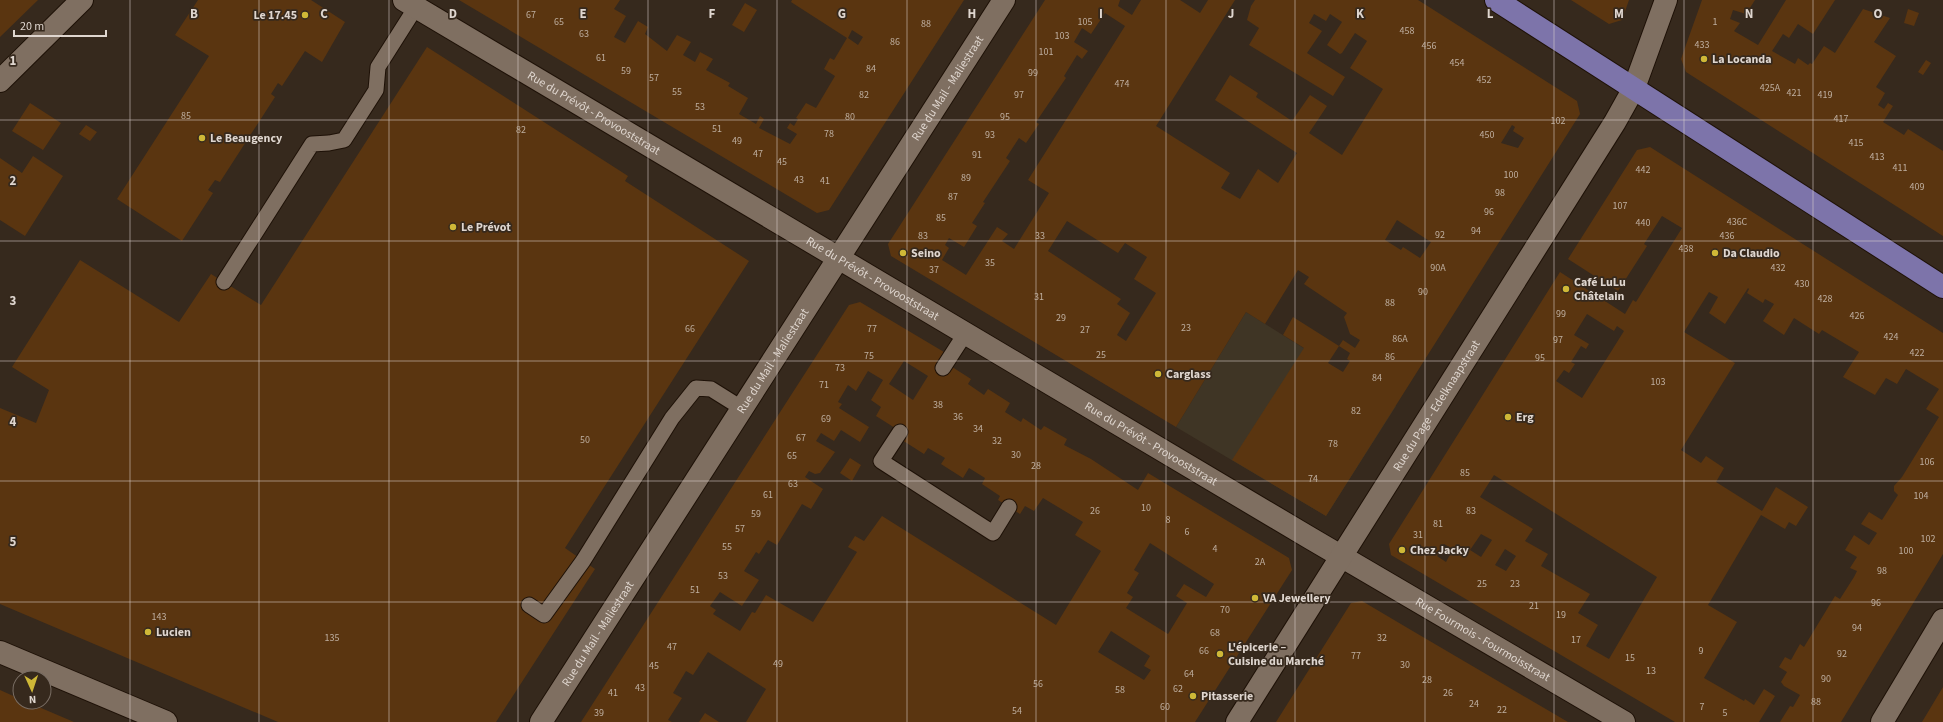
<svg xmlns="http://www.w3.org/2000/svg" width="1943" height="722" font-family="'Source Sans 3',sans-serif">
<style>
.education{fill:#3f3525}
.building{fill:#5a3510;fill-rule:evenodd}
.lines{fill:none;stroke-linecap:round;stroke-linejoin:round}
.service-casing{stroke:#1e1107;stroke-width:17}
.minor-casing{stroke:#1e1107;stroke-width:24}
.primary-casing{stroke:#1e1107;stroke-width:24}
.service{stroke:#7f6f61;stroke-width:15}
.minor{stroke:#7f6f61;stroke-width:22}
.primary{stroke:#7d74aa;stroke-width:22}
.grid{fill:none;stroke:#dfd6cf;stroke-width:1;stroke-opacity:0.55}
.poi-dot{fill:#cfb837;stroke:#36291d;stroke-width:1.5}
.labels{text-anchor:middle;stroke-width:3.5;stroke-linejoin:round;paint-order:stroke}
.number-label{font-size:10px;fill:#beae9f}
.poi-label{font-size:12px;font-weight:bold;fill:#dfd6cf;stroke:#36291d;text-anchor:start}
.street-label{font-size:12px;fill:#dfd6cf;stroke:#36291d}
.grid-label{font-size:13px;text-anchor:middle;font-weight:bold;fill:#dfd6cf;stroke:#36291d;stroke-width:3.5;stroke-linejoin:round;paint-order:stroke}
</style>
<rect width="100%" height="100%" fill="#36291d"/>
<path class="education" d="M1246,312L1396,406L1326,516L1176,427Z"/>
<path class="building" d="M0,0H38L0,37Z
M198,0H311L345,22L322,62L305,51L282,86L278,83L271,94L275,97L220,182L215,180L208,190L213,193L182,241L117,199L209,56L175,35Z
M459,0H620L614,9L626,16L614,37L625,43L638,21L648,27L645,34L667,51L677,35L691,42L683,55L695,62L700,52L713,59L706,70L730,83L728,86L748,98L739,114L756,124L760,116L764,119L759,128L790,144L797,134L787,128L790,123L794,126L798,119L796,118L806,103L816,108L835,76L824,69L830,58L834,60L847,38L791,2L792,0H964L829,210L817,213ZM852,30L863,37L858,45L848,38Z
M1045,0H1120L1118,6L1132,15L1141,0H1180L1200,13L1208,0H1235L1156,126L1230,173L1221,188L1240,199L1258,169L1278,183L1297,153L1215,100L1230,75L1258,93L1256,97L1292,121L1310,95L1327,106L1309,133L1342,155L1383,89L1350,68L1367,41L1355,33L1342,53L1340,54L1327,45L1342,22L1330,14L1326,21L1314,14L1309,23L1322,31L1307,53L1345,77L1333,96L1249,45L1259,28L1247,20L1251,6L1255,0H1418L1577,101L1580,114L1326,516L1232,460L1304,348L1283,335L1293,317L1339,346L1328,363L1343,372L1350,361L1347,359L1350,353L1339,346L1343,340L1355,348L1360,340L1350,334L1344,317L1347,313L1304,284L1309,277L1298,270L1265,324L1246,312L1176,427L891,256L888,244ZM1105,13L1125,26L1028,180L1049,193L1014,249L1002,241L1008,234L997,227L966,275L942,260L949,248L945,245L949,238L964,247L977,226L972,223L985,203L983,202L1010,161L1006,158L1019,138L1026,143L1039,124L1036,122L1066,78L1064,76L1077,55L1082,59L1088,51L1074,42L1082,28L1091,34ZM1512,125L1515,127L1513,131L1524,138L1518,148L1501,143ZM1397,220L1431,242L1420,258L1403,247L1401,250L1385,240ZM1067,221L1118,253L1125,243L1147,257L1134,279L1156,293L1126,341L1117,335L1130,313L1117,304L1121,299L1048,251Z
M1571,0H1629L1622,20L1609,24Z
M1702,0H1755L1746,14L1733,10L1730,19L1740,23L1734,31L1758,45L1786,0H1835L1813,34L1798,24L1789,38L1783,34L1772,51L1795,64L1798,58L1808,65L1810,63L1812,64L1824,46L1835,53L1863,9L1890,18L1874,42L1896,56L1876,87L1885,93L1878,105L1884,109L1888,103L1893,106L1883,122L1904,135L1908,129L1943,151V236L1686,72L1681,59Z
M745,3L757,10L744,32L732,25Z
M1908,9L1919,13L1914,26L1904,23Z
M427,47L628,176L625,181L749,261L565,548L595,569L496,722H278L0,604V408L36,423L49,390L12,367L80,260L179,322L211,274L261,305Z
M1926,60L1931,63L1923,75L1918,72Z
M30,103L61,123L43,150L12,131Z
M86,125L97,132L90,141L79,134Z
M1650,147L1943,333V554L1841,722H1780L1790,706L1793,707L1800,695L1784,686L1781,682L1787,672L1779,667L1785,657L1791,660L1800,644L1804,647L1835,596L1840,599L1854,577L1857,571L1850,568L1857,557L1845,550L1854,535L1869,545L1877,533L1861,524L1869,512L1882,520L1898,495L1894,491V486L1902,477L1939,417L1926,409L1939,389L1906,369L1897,384L1886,378L1875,395L1843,377L1859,352L1822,330L1819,334L1794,318L1784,335L1763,321L1774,304L1765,299L1763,303L1747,293L1749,289L1748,288L1725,324L1709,313L1718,297L1709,292L1684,332L1735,363L1681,450L1701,463L1706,456L1724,468L1716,482L1762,511L1776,487L1808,507L1796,526L1789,522L1785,529L1761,515L1708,605L1737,622L1704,678L1744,701L1745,699L1754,705L1764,689L1775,696L1759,722H1675L1391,555L1389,544L1560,272L1625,314L1633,300L1636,302L1682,228L1662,216L1644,244L1647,246L1618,291L1568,259L1637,150ZM1587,314L1614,331L1617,326L1624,331L1582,398L1556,381L1564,370L1569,373L1575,364L1571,362L1581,346L1586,349L1589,344L1574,335ZM1494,475L1657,577L1609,659L1586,646L1598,625L1578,613L1590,594L1541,566L1548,554L1525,541L1533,529L1480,497ZM1481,534L1492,540L1481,557L1470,550ZM1444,544L1453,549L1446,562L1437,556ZM1505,549L1516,556L1506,571L1495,565Z
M33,156L63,176L25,236L0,220V158L22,173Z
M860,302L949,355V365L971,379L968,384L984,395L988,389L1010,403L1005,412L1021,422L1023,418L1041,430L1044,426L1046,427L1067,439L1064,445L1091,459L1138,490L1148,473L1289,558L1292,570L1195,722H746L766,689L708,652L693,675L686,671L673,693L682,698L668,720L672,722H581L849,305ZM904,361L928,376L913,400L889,384ZM868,371L883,380L871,400L881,407L876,416L895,428L902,440L924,454L928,448L945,458L941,464L963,478L969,468L985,478L982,484L1000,496L998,500L1020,514L1025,506L1034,511L1043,498L1083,522L1075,535L1101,551L1056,625L882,516L864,541L855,536L848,547L857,552L813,622L766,595L755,613L752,612L740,631L713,614L716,610L710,606L720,592L742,606L759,580L744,571L756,552L759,554L768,540L777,545L802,504L811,509L823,489L805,477L809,471L815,474L820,473L835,452L816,441L821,433L834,441L841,430L860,442L869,427L839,408L842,404L838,402L848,385L856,391ZM1150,543L1214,584L1206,597L1184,584L1176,596L1187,603L1168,634L1126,608L1133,597L1127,593L1139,573L1134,570ZM1111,631L1150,656L1144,666L1151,670L1144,680L1098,652Z
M850,458L861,465L852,481L840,473Z
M1362,601L1411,630L1568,722H1276L1351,603Z
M1943,687V722H1922Z
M0,690L20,699V702H27L74,722H0Z
M705,713L719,722H699Z"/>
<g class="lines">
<g class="service-casing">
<path id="service" d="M224,282L312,144L329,143L344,140L376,90L378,67L416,7
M943,368L965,334
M900,432L881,461L993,533L1009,507
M529,605L544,615L583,561L672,418L696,388L711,389L743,409"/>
</g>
<g class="minor-casing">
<g id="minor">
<path id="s1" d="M404,0L1310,538L1624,722"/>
<path d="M0,81L82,0"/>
<path d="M0,652L166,722"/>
<path id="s2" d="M541,722L1004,0"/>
<path id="s3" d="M1237,722L1615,122L1634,88L1666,0"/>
<path d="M1882,722L1943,620"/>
</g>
</g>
<g class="primary-casing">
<path id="primary" d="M1496,0L1943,287"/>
</g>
<use href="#service" class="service"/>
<use href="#minor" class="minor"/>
<use href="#primary" class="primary"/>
</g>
<path class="grid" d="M130,0V722M259,0V722M389,0V722M518,0V722M648,0V722M777,0V722M907,0V722M1036,0V722M1166,0V722M1295,0V722M1425,0V722M1554,0V722M1684,0V722M1813,0V722M0,120H1943M0,241H1943M0,361H1943M0,481H1943M0,602H1943"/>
<g class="poi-dot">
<circle cx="305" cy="15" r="4"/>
<circle cx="1704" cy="59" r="4"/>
<circle cx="202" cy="138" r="4"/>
<circle cx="453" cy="227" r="4"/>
<circle cx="903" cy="253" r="4"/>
<circle cx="1715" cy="253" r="4"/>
<circle cx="1566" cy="289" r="4"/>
<circle cx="1158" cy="374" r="4"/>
<circle cx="1508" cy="417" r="4"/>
<circle cx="1402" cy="550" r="4"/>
<circle cx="1255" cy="598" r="4"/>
<circle cx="148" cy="632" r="4"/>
<circle cx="1220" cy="654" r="4"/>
<circle cx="1193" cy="696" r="4"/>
</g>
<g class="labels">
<g class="number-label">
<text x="531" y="18">67</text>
<text x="559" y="25">65</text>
<text x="1085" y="25">105</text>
<text x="1715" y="25">1</text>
<text x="926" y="27">88</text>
<text x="1407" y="34">458</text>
<text x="584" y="37">63</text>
<text x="1062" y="39">103</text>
<text x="895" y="45">86</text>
<text x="1702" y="48">433</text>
<text x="1429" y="49">456</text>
<text x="1046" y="55">101</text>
<text x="601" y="61">61</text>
<text x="1457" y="66">454</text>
<text x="871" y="72">84</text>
<text x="626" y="74">59</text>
<text x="1033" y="76">99</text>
<text x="654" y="81">57</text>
<text x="1484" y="83">452</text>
<text x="1122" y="87">474</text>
<text x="1770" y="91">425A</text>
<text x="677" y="95">55</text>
<text x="1794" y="96">421</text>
<text x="864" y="98">82</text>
<text x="1019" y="98">97</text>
<text x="1825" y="98">419</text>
<text x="700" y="110">53</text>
<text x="186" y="119">85</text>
<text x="850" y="120">80</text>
<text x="1005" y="120">95</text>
<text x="1841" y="122">417</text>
<text x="1558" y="124">102</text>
<text x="717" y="132">51</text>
<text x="521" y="133">82</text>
<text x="829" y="137">78</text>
<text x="990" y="138">93</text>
<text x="1487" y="138">450</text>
<text x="737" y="144">49</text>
<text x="1856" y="146">415</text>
<text x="758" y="157">47</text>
<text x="977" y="158">91</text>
<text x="1877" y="160">413</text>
<text x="782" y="165">45</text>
<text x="1900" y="171">411</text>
<text x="1643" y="173">442</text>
<text x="1511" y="178">100</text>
<text x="966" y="181">89</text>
<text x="799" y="183">43</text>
<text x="825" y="184">41</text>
<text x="1917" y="190">409</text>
<text x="1500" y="196">98</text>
<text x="953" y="200">87</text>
<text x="1620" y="209">107</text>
<text x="1489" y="215">96</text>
<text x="941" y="221">85</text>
<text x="1737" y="225">436C</text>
<text x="1643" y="226">440</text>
<text x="1476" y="234">94</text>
<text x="1440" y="238">92</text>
<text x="923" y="239">83</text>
<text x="1040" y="239">33</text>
<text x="1727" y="239">436</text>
<text x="1686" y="252">438</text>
<text x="990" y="266">35</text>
<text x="1438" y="271">90A</text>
<text x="1778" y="271">432</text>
<text x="934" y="273">37</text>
<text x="1802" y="287">430</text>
<text x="1423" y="295">90</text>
<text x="1039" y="300">31</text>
<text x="1825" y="302">428</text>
<text x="1390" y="306">88</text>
<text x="1561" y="317">99</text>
<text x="1857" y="319">426</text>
<text x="1061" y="321">29</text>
<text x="1186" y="331">23</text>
<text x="690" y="332">66</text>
<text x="872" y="332">77</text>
<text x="1085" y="333">27</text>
<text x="1891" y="340">424</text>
<text x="1400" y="342">86A</text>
<text x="1558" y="343">97</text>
<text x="1917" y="356">422</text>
<text x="1101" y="358">25</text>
<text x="869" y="359">75</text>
<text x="1390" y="360">86</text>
<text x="1540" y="361">95</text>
<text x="840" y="371">73</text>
<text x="1377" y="381">84</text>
<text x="1658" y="385">103</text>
<text x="824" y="388">71</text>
<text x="938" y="408">38</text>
<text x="1356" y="414">82</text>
<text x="958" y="420">36</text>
<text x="826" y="422">69</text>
<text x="978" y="432">34</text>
<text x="801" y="441">67</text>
<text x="585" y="443">50</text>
<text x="997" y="444">32</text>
<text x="1333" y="447">78</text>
<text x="1016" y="458">30</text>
<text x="792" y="459">65</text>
<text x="1927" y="465">106</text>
<text x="1036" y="469">28</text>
<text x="1465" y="476">85</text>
<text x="1313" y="482">74</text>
<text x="793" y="487">63</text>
<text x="768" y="498">61</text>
<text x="1921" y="499">104</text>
<text x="1146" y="511">10</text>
<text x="1095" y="514">26</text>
<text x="1471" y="514">83</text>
<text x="756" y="517">59</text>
<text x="1168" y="523">8</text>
<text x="1438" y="527">81</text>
<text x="740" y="532">57</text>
<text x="1187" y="535">6</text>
<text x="1418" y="538">31</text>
<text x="1928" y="542">102</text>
<text x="727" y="550">55</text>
<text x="1215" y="552">4</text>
<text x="1906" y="554">100</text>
<text x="1260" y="565">2A</text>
<text x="1882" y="574">98</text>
<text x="723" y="579">53</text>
<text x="1482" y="587">25</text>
<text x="1515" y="587">23</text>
<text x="695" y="593">51</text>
<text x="1876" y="606">96</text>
<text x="1534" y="609">21</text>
<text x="1225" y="613">70</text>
<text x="1561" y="618">19</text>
<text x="159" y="620">143</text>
<text x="1857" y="631">94</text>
<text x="1215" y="636">68</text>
<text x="332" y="641">135</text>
<text x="1382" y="641">32</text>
<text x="1576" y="643">17</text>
<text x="672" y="650">47</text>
<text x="1204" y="654">66</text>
<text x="1701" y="654">9</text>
<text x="1842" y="657">92</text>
<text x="1356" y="659">77</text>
<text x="1630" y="661">15</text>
<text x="778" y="667">49</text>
<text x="1405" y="668">30</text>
<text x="654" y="669">45</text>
<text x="1651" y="674">13</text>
<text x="1189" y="677">64</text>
<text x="1826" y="682">90</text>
<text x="1427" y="683">28</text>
<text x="1038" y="687">56</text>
<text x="640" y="691">43</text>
<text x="1178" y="692">62</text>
<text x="1120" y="693">58</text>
<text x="613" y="696">41</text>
<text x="1448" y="696">26</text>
<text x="1816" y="705">88</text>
<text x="1474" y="707">24</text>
<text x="1165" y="710">60</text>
<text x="1702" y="710">7</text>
<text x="1502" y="713">22</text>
<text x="1017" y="714">54</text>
<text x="599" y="716">39</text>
<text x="1725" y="716">5</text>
</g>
<g class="poi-label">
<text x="297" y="19" text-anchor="end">Le 17.45</text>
<text x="1712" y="63">La Locanda</text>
<text x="210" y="142">Le Beaugency</text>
<text x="461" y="231">Le Prévot</text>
<text x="911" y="257">Seino</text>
<text x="1723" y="257">Da Claudio</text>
<text x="1574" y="286">Café LuLu<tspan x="1574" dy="14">Châtelain</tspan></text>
<text x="1166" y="378">Carglass</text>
<text x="1516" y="421">Erg</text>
<text x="1410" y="554">Chez Jacky</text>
<text x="1263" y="602">VA Jewellery</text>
<text x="156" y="636">Lucien</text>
<text x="1228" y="651">L'épicerie –<tspan x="1228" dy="14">Cuisine du Marché</tspan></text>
<text x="1201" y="700">Pitasserie</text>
</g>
<g class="street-label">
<text dy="4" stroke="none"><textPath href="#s2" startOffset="753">Rue du Mail - Maliestraat</textPath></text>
<text dy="4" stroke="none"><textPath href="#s1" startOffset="221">Rue du Prévôt - Provooststraat</textPath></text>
<text dy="4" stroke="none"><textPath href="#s1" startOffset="545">Rue du Prévôt - Provooststraat</textPath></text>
<text dy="4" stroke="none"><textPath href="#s2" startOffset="429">Rue du Mail - Maliestraat</textPath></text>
<text dy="4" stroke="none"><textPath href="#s3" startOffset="374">Rue du Page - Edelknaapstraat</textPath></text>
<text dy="4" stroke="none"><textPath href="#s1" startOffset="869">Rue du Prévôt - Provooststraat</textPath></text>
<text dy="4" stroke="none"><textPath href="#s2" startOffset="105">Rue du Mail - Maliestraat</textPath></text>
<text dy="4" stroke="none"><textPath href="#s1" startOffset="1254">Rue Fourmois - Fourmoisstraat</textPath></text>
</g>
</g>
<g class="grid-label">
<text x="194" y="18">B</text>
<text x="324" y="18">C</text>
<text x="453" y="18">D</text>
<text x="583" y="18">E</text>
<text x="712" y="18">F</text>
<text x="842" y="18">G</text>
<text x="972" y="18">H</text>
<text x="1101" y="18">I</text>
<text x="1231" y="18">J</text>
<text x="1360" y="18">K</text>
<text x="1490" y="18">L</text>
<text x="1619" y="18">M</text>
<text x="1749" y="18">N</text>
<text x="1878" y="18">O</text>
<text x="13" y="65">1</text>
<text x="13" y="185">2</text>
<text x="13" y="305">3</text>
<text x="13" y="426">4</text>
<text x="13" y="546">5</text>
</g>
<g transform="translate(32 690) rotate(177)"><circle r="19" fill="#36291d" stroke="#7a6e64"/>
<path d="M0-3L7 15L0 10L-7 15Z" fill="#cfb837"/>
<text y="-6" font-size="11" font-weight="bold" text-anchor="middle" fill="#dfd6cf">N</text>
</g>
<path d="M14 30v6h92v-6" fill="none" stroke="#dfd6cf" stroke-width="2"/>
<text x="20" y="30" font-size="12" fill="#dfd6cf" stroke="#36291d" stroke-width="3" paint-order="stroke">20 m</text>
</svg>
